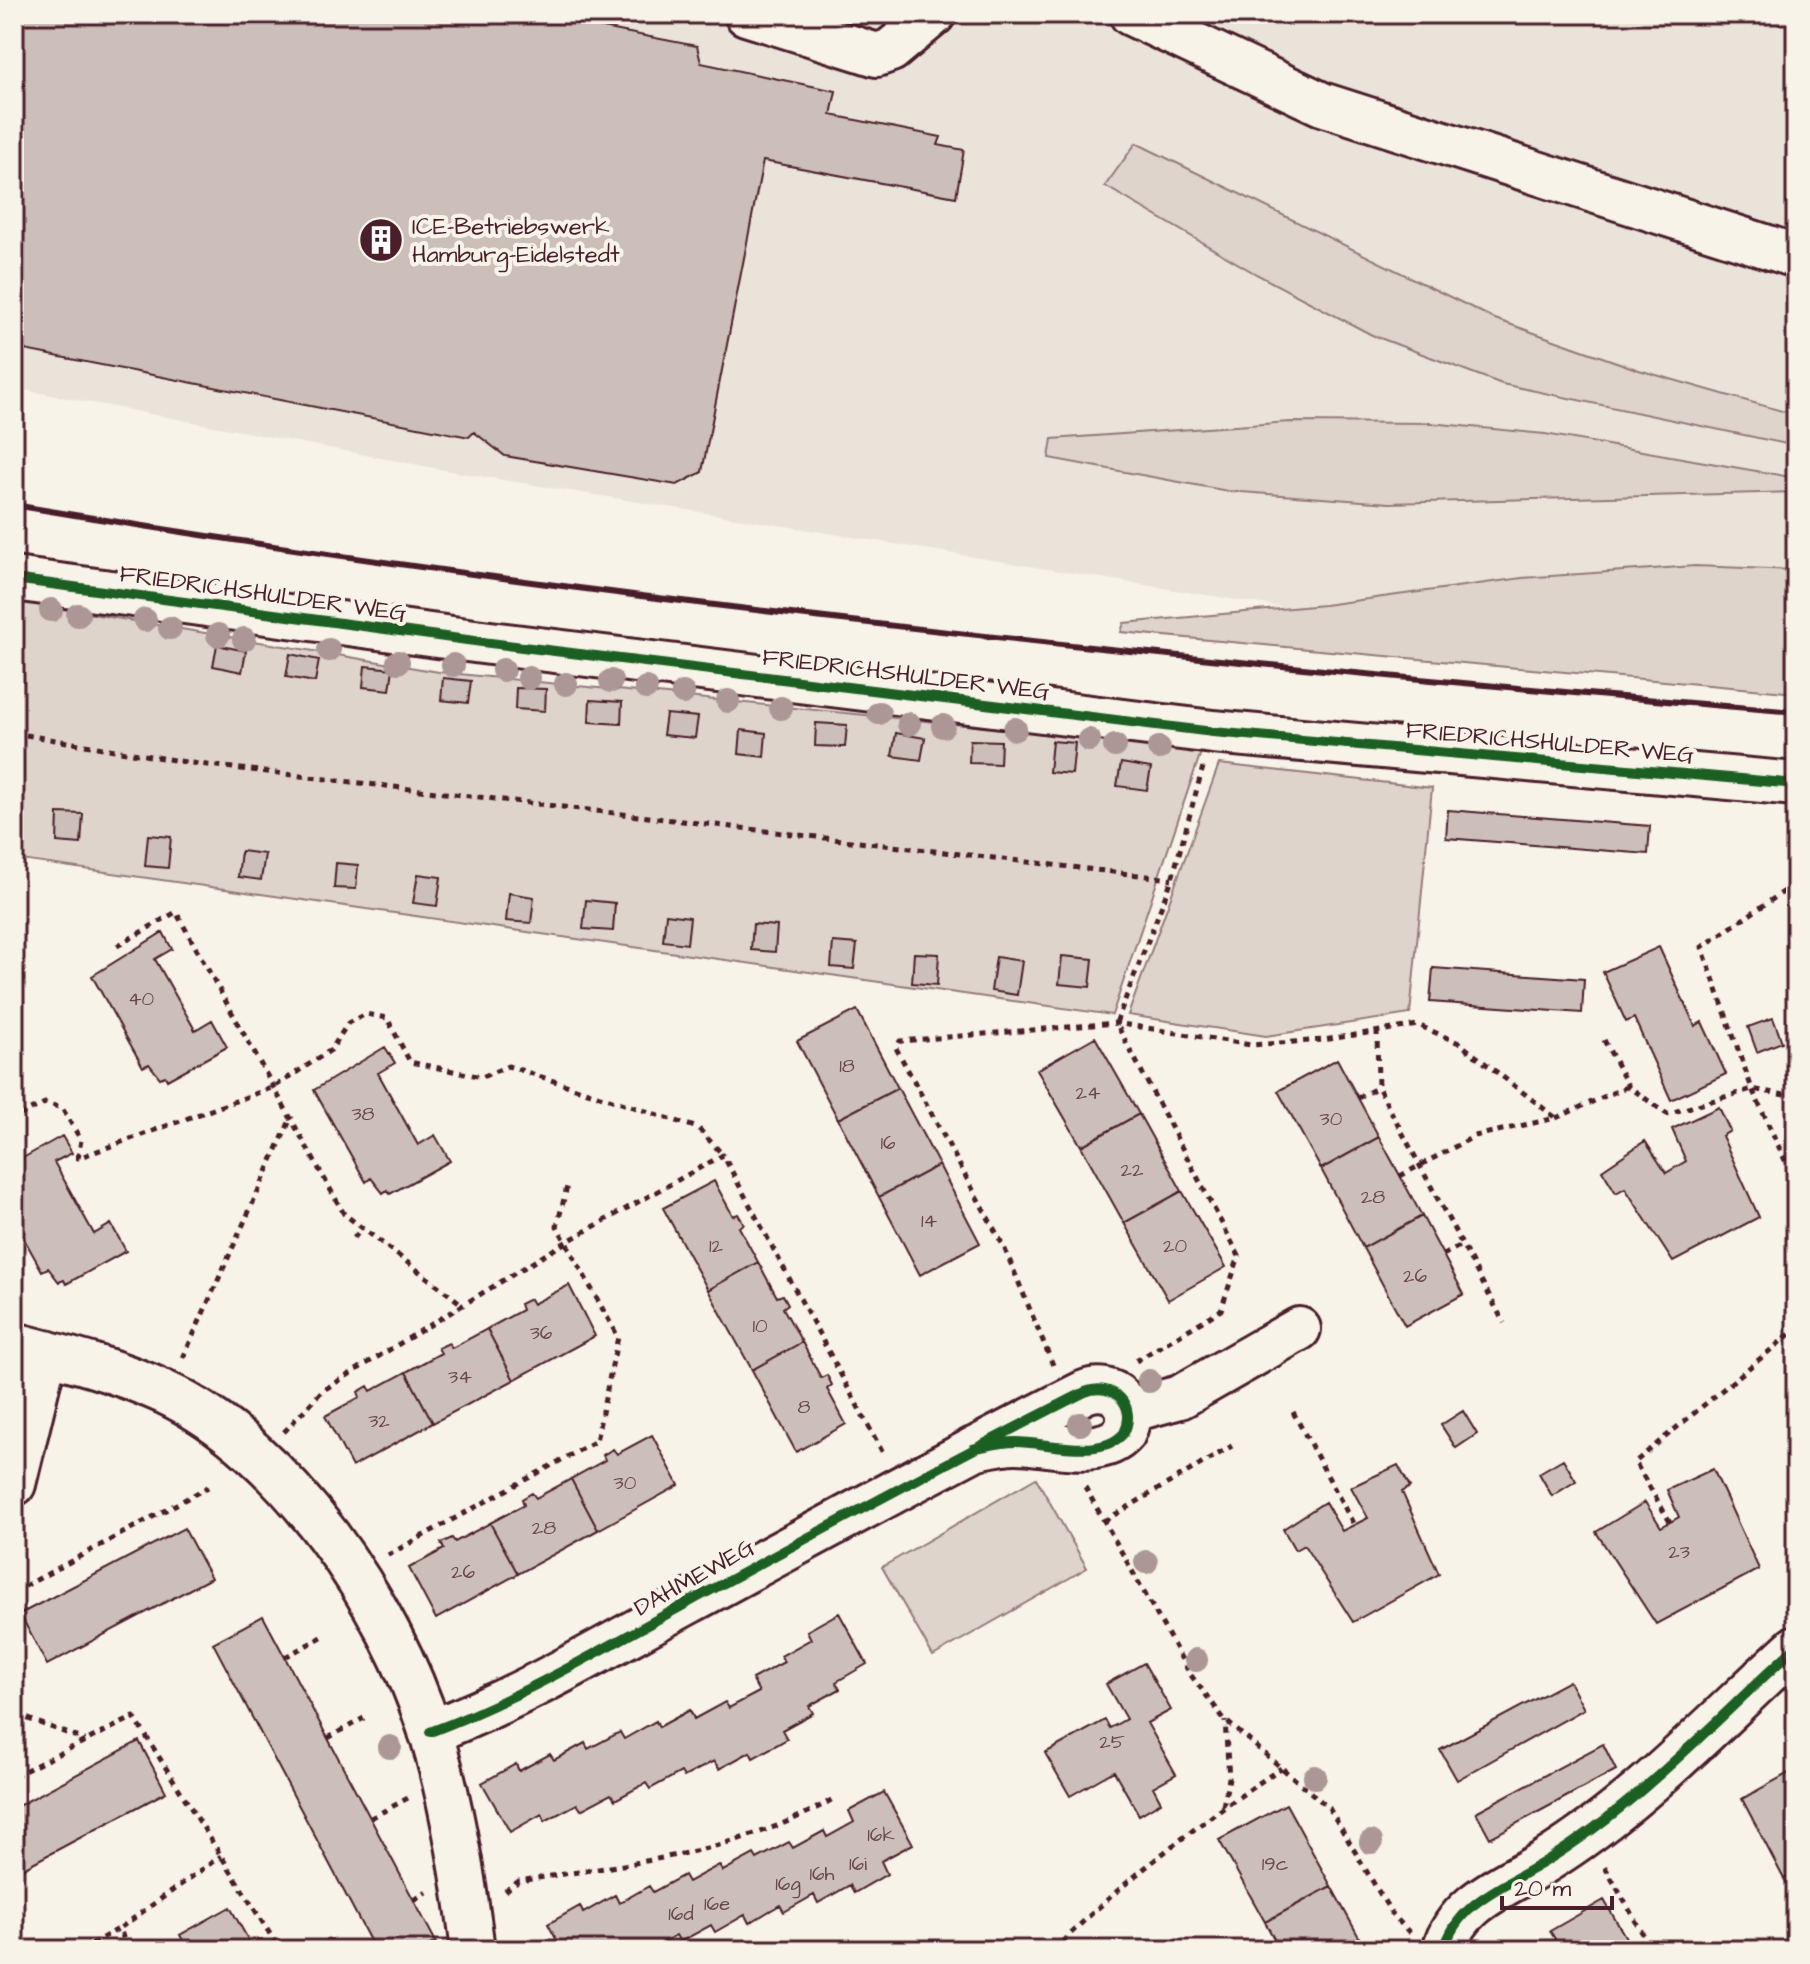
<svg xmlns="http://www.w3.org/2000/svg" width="1810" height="1964" font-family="'Architects Daughter',sans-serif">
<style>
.built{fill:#eae3da}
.green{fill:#ded4cc;stroke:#947a7c;stroke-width:2}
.building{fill:#ccbfb9;stroke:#4a1f2b;stroke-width:2}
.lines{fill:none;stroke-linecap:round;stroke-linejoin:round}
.minor-casing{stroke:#4a1f2b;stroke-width:48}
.path{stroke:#4a1f2b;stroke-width:5;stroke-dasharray:6 6;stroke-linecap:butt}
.minor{stroke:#f7f3e8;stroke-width:42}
.rail{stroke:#4a1f2b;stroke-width:6}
.cycleway-casing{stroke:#f7f3e8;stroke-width:15}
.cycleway{stroke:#1b5e20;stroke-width:10}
.tree{fill:#ac9796}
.labels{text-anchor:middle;stroke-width:8;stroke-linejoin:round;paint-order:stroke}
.number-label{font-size:20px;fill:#6a474e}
.poi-label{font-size:24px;fill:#4a1f2b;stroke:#f7f3e8;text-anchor:start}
.street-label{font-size:24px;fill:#4a1f2b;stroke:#f7f3e8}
</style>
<rect width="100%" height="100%" fill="#f7f3e8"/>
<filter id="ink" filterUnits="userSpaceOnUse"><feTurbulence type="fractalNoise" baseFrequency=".0125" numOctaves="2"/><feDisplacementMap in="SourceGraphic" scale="16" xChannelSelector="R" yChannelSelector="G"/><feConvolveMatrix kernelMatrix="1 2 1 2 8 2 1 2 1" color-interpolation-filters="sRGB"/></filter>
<g filter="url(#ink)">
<path class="built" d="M14,14H1796V679L1383,624L455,472L14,388Z"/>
<path class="green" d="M1136,143L1495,319L1639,370L1796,415V446L1502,384L1372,335L1256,274L1105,186Z
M1290,422L1430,423L1545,434L1796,478V492L1389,503L1228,491L1049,458L1052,439Z
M1695,566L1796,570V693L1121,632L1124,623L1324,605L1522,578Z
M14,601L439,672L1202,749L1112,1015L14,859Z
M1219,764L1432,788L1410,1014L1266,1036L1128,1015Z
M1036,1478L1087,1568L933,1656L882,1567Z"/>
<path class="building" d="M14,14H531L697,46L701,63L836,91L831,115L941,137L938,145L964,150L956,197L763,161L702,472L677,485L505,456L474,432L469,437L14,348Z
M217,645L246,651L242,672L213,666Z
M290,654L319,660L315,682L286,677Z
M365,666L393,669L390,690L363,687Z
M443,678L471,681L468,703L441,700Z
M516,688L546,689L545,711L515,709Z
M590,700L622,702L621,724L589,722Z
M666,714L698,717L695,738L663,735Z
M816,723L847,725L845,747L815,746Z
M741,730L766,733L764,757L739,754Z
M896,733L925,738L921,760L892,756Z
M970,740L1001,741L1000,764L969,763Z
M1052,741L1075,743L1072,774L1049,772Z
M1121,763L1151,768L1147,790L1117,786Z
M1448,810L1650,826L1648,854L1446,838Z
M58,813L83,814L81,844L57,842Z
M1795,831H1796V886H1790Z
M148,835L171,837L168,868L145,866Z
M241,851L265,854L261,880L238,877Z
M336,863L358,865L356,889L334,888Z
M418,874L441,877L437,906L413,903Z
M509,893L534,897L531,923L506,921Z
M586,900L615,903L613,931L583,929Z
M666,914L690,917L687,944L663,941Z
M753,924L777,926L775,952L751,950Z
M163,932L172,949L155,959L195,1030L212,1020L227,1047L167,1080L165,1076L160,1078L149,1064L143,1067L92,976Z
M833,942L857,944L854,969L831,967Z
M1659,947L1695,1026L1702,1022L1726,1074L1671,1100L1634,1018L1626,1022L1603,972Z
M914,953L939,954L937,985L912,983Z
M1062,956L1093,959L1090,987L1059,984Z
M996,957L1022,961L1017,995L991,991Z
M1433,968L1584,979L1582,1013L1430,1002Z
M857,1010L898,1088L838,1119L797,1041Z
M1773,1018L1782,1042L1757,1052L1748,1027Z
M1095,1037L1139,1114L1081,1146L1037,1070Z
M385,1047L395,1063L378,1073L418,1145L435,1135L450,1161L390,1194L387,1190L383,1193L371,1178L366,1182L314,1090Z
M1337,1059L1379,1137L1321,1169L1278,1091Z
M898,1088L939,1165L879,1197L838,1119Z
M1719,1107L1730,1131L1722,1136L1759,1217L1673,1262L1625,1188L1616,1193L1602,1170L1645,1141L1666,1173L1686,1161L1672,1129Z
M1139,1114L1182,1191L1124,1223L1081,1146Z
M62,1136L72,1153L54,1162L94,1234L111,1224L126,1251L66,1284L64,1280L59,1282L48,1268L42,1271L14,1221V1163Z
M1379,1137L1422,1216L1363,1248L1321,1169Z
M939,1165L980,1243L920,1275L879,1197Z
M714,1181L733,1216L738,1214L744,1224L739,1227L758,1262L708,1290L663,1208Z
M1182,1191L1226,1267L1168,1300L1124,1223Z
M1422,1216L1464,1294L1405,1326L1363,1248Z
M758,1262L777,1297L783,1295L788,1304L783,1308L802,1342L752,1370L708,1290Z
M569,1285L595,1336L514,1380L487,1329L522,1310L520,1304L530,1299L533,1304Z
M487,1329L514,1380L433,1423L406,1372L441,1353L438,1348L449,1343L452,1348Z
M802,1342L821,1378L827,1375L832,1385L827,1389L846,1424L796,1452L752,1370Z
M406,1372L433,1423L352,1467L325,1416L360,1397L358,1392L368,1386L371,1391Z
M1463,1411L1477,1434L1456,1448L1441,1425Z
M652,1435L679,1485L598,1530L571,1479L605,1460L603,1455L613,1449L617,1454Z
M1563,1459L1576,1481L1552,1496L1539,1473Z
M1398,1465L1410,1487L1402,1492L1439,1574L1353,1622L1304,1545L1295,1550L1283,1529L1325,1502L1342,1531L1368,1518L1351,1487Z
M1713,1469L1759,1569L1656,1624L1596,1532L1645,1502L1661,1527L1679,1517L1667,1490Z
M571,1479L598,1530L518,1574L490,1523L524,1505L522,1499L532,1493L536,1498Z
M490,1523L518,1574L436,1619L409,1568L444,1549L441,1543L452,1538L455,1542Z
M184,1528L211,1578L47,1665L20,1614Z
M839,1613L867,1664L836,1682L840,1689L809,1706L813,1713L782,1730L787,1739L753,1758L750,1752L719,1769L714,1761L684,1777L681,1772L650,1789L646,1783L615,1800L611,1794L581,1810L577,1804L545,1821L542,1814L510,1832L482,1783L516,1764L519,1771L550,1754L554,1760L585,1743L588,1749L620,1732L624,1739L656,1721L659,1727L690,1710L694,1719L725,1702L729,1708L759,1692L752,1679L784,1662L781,1656L811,1639L807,1631Z
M263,1616L436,1942L420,1950H375L213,1643Z
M1144,1663L1171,1710L1147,1723L1176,1774L1153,1787L1161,1802L1139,1815L1114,1771L1070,1796L1045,1753L1105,1720L1110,1728L1126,1719L1106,1684Z
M1569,1681L1584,1709L1457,1780L1440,1750Z
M139,1741L166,1792L14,1873V1808Z
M1603,1744L1616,1770L1490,1838L1476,1812Z
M1796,1769V1872L1784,1879L1742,1799Z
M884,1792L913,1844L881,1861L887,1874L854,1893L850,1885L818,1903L814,1895L784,1912L780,1905L749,1923L745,1915L715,1932L711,1925L680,1942L676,1935L648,1950L641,1945L633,1950H562L548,1924L580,1906L583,1913L615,1895L619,1903L649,1886L653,1892L684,1875L688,1882L719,1865L723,1871L754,1854L757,1859L789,1842L793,1848L824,1831L827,1837L854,1822L849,1811Z
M1286,1804L1331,1886L1265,1922L1219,1840Z
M1796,1872V1900L1784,1879Z
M1331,1886L1366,1950H1280L1265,1922Z
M1604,1900L1633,1950H1562L1550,1931Z
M230,1907L254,1950H188L180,1935Z"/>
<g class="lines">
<g class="minor-casing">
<path id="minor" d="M746,14L877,55L891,50L934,14
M1131,14L1322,104L1796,256
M14,579L482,642L1213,732L1796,784
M14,1344C64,1357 116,1370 164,1392C287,1449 390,1605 430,1731C452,1801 464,1877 473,1950
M1128,1411L1180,1397L1299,1329
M14,1484L46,1352
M430,1732C521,1698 604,1648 689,1602C821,1531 951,1459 1085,1392C1113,1381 1138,1405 1124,1433C1101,1460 1047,1442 1016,1442C1001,1442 987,1446 973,1449
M1444,1950C1457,1901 1506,1886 1546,1861C1641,1802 1714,1721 1796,1647"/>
</g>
<path class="path" d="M14,733L191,763L1172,879
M1792,820L1786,890L1702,947L1752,1089L1796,1184
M1786,890L1796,891
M117,946L176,912L344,1214L463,1305
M1377,1030L1378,1087L1504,1323
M1604,1040L1628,1086L1667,1114L1752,1089L1796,1097
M1358,1098L1378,1087
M14,1126L20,1115L45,1103L62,1108L81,1140L78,1158L274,1087L331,1050L348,1023L366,1014L387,1018L410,1062L482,1077L508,1066L698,1128L723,1155
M1400,1176L1475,1136L1556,1118L1628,1086
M354,1238L362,1228
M1443,1255L1463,1244
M183,1358L292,1116
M1136,1361L1221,1310L1239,1256L1116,1023L1172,879L1203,767
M1053,1365L1004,1247L896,1048L900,1041L1116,1023L1251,1045L1323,1040L1418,1025L1459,1043L1556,1118
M1293,1412L1354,1525
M284,1432L322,1391L566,1242L723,1155L884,1455
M1085,1487L1190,1674L1225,1720L1329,1808L1392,1914L1410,1933
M1104,1521L1232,1446
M1670,1522L1635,1462L1796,1329
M388,1555L596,1441L618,1337L557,1226L568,1183
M14,1592L208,1487
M285,1657L327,1634
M14,1699L26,1718L85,1740
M1790,1713L1796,1725
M328,1738L364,1718
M14,1776L134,1717L280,1950
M1223,1806L1229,1778L1225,1721
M371,1818L408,1798
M1605,1867L1652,1950
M505,1891L519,1881C625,1864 738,1854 833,1799
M414,1900L427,1892
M14,1938L20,1950
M81,1950L120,1928
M127,1950L120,1928L221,1856
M1054,1950C1122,1881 1201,1822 1281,1768"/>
<use href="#minor" class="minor"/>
<path class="rail" d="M14,505C604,604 1200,662 1796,712"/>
<g class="cycleway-casing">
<path id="cycleway" d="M14,579L482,642L1213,732L1796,784
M430,1732C521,1698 604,1648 689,1602C821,1531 951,1459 1085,1392C1113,1381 1138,1405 1124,1433C1101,1460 1047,1442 1016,1442C1001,1442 987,1446 973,1449
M1444,1950C1457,1901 1506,1886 1546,1861C1641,1802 1714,1721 1796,1647"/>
</g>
<use href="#cycleway" class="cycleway"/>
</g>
<g class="tree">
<circle cx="51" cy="610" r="12"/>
<circle cx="78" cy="615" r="12"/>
<circle cx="145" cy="620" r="12"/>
<circle cx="170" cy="628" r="12"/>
<circle cx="218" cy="635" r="12"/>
<circle cx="244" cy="639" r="12"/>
<circle cx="329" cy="650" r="12"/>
<circle cx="398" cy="662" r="12"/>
<circle cx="453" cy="665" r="12"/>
<circle cx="503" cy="670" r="12"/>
<circle cx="529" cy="678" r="12"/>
<circle cx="611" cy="681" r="12"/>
<circle cx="566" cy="684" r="12"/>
<circle cx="646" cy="688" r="12"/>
<circle cx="683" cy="693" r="12"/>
<circle cx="728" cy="701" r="12"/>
<circle cx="781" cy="708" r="12"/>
<circle cx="879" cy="713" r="12"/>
<circle cx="909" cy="724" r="12"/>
<circle cx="943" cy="726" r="12"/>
<circle cx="1015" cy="729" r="12"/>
<circle cx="1089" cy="740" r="12"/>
<circle cx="1115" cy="746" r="12"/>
<circle cx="1159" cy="748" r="12"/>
<circle cx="1149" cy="1381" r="12"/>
<circle cx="1080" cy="1424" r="12"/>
<circle cx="1146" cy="1562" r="12"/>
<circle cx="1196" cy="1660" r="12"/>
<circle cx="390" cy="1747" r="12"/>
<circle cx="1315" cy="1777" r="12"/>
<circle cx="1371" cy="1842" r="12"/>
</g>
</g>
<defs>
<g id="building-disc" transform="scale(2.3)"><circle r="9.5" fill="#4a1f2b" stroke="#f7f3e8"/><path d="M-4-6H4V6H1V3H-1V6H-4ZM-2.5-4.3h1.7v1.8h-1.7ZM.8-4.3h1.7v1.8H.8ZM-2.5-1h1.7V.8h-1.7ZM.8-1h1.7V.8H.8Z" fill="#fff"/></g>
</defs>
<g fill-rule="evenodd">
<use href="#building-disc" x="381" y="240"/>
</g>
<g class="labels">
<g class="number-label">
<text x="141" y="1005">40</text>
<text x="847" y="1072">18</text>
<text x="1088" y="1099">24</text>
<text x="363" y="1120">38</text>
<text x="1331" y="1125">30</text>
<text x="888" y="1149">16</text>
<text x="1132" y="1176">22</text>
<text x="1373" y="1203">28</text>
<text x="929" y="1227">14</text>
<text x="716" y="1252">12</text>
<text x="1175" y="1252">20</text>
<text x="1415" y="1282">26</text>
<text x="760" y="1332">10</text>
<text x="541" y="1339">36</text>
<text x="460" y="1383">34</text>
<text x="804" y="1413">8</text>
<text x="379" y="1427">32</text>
<text x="625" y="1489">30</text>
<text x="544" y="1534">28</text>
<text x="1679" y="1558">23</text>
<text x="463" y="1578">26</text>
<text x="1112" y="1748">25</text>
<text x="881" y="1841">16k</text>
<text x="858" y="1870">16i</text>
<text x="1275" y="1870">19c</text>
<text x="822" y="1880">16h</text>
<text x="788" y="1890">16g</text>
<text x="717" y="1910">16e</text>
<text x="681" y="1920">16d</text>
</g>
<g class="poi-label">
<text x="412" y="234">ICE-Betriebswerk<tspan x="412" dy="28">Hamburg-Eidelstedt</tspan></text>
</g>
<g class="street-label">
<text transform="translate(263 593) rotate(8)" y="8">FRIEDRICHSHULDER WEG</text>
<text transform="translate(906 674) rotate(7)" y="8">FRIEDRICHSHULDER WEG</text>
<text transform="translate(1550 742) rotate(5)" y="8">FRIEDRICHSHULDER WEG</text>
<text transform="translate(694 1577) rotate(-29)" y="8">DAHMEWEG</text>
</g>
</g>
<rect width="1810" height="1964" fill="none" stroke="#f7f3e8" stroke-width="48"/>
<rect x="24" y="24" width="1762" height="1916" fill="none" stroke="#4a1f2b" stroke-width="3" filter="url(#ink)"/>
<path d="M1502 1896v12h110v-12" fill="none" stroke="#4a1f2b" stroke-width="4"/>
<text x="1514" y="1896" font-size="24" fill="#4a1f2b" stroke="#f7f3e8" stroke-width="6" paint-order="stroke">20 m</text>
</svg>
